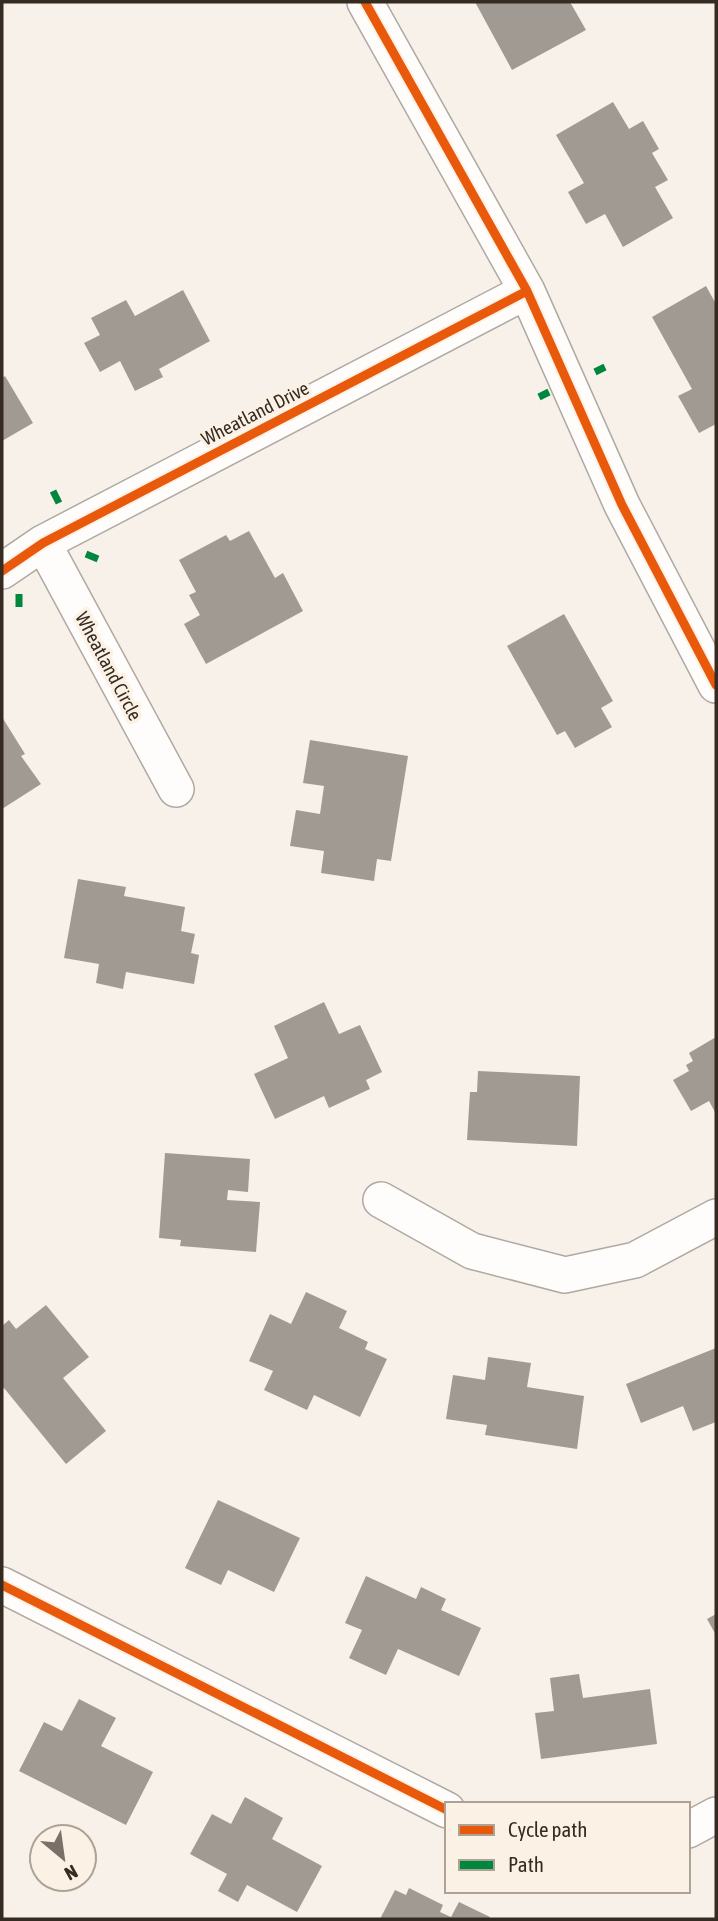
<svg xmlns="http://www.w3.org/2000/svg" width="718" height="1921" font-family="'Asap Condensed',sans-serif">
<style>
.building{fill:#a19a92}
.lines{fill:none;stroke-linecap:round;stroke-linejoin:round}
.street-casing{stroke:#b0a9a1;stroke-width:38}
.street{stroke:#fefdfc;stroke-width:35}
.quiet{stroke:#00873e;stroke-width:7;stroke-dasharray:14 7;stroke-linecap:butt}
.cycleway-casing{stroke:#fcf1e5;stroke-width:13}
.cycleway{stroke:#e8590c;stroke-width:9}
.labels{text-anchor:middle;stroke-width:7;stroke-linejoin:round;paint-order:stroke}
.street-label{font-size:19px;fill:#362b20;stroke:#fcf1e5}
</style>
<rect width="100%" height="100%" fill="#f7f1ea"/>
<path class="building" d="M475,2H570L586,30L512,70Z
M613,102L629,129L643,121L659,149L652,153L668,180L655,187L673,218L623,247L605,214L586,224L568,192L584,183L556,135Z
M706,286L716,304V424L699,433L678,396L692,389L652,317Z
M183,290L210,341L159,369L163,377L135,391L120,361L100,372L84,343L100,335L91,318L126,300L135,316Z
M5,376L33,423L2,441V378Z
M249,531L275,578L283,573L303,611L206,664L184,624L200,615L189,595L196,592L179,560L226,535L230,541Z
M564,614L613,701L601,708L612,727L575,748L565,731L557,735L507,646Z
M2,717L25,754L21,756L41,784L2,809Z
M310,740L408,756L391,861L377,859L374,881L321,873L324,851L290,846L296,810L320,814L324,786L303,783Z
M78,879L126,887L124,896L185,907L181,931L195,934L191,953L199,955L194,984L126,972L123,989L96,983L99,964L64,958Z
M324,1002L339,1034L360,1025L382,1072L366,1080L370,1089L329,1108L324,1096L275,1119L254,1074L288,1058L274,1026Z
M716,1037V1114L709,1101L691,1111L673,1080L689,1071L686,1065L693,1061L689,1053Z
M478,1071L580,1076L577,1146L467,1140L470,1092H477Z
M165,1153L250,1159L248,1192L228,1190L227,1200L260,1202L256,1252L180,1246L181,1240L159,1238Z
M306,1292L347,1311L339,1328L368,1342L365,1349L387,1359L360,1417L314,1395L307,1410L264,1390L273,1371L249,1361L270,1314L291,1324Z
M46,1305L89,1357L63,1378L106,1431L66,1464L4,1388L2,1390V1326L9,1320L16,1329Z
M716,1348V1422L693,1431L683,1406L641,1423L626,1384Z
M488,1357L531,1363L527,1387L584,1396L577,1449L485,1435L487,1425L446,1419L453,1375L485,1380Z
M218,1500L300,1538L274,1592L228,1570L221,1585L185,1568Z
M366,1576L416,1599L421,1587L446,1599L441,1610L481,1628L459,1676L398,1649L386,1675L349,1658L362,1630L345,1623Z
M716,1614V1635L707,1619Z
M579,1674L583,1698L650,1689L657,1744L541,1759L535,1713L554,1711L550,1678Z
M79,1699L116,1718L101,1746L153,1772L126,1825L19,1771L44,1722L62,1731Z
M245,1797L283,1818L272,1839L322,1866L297,1912L247,1885L238,1902L218,1891L227,1874L190,1854L212,1814L231,1824Z
M409,1888L443,1905L440,1912L451,1917L459,1902L490,1917L489,1919H380L395,1890L406,1895Z"/>
<g class="lines">
<g class="street-casing">
<path id="street" d="M365,2L527,291L622,505L716,685
M43,543L176,789
M2,571L43,543L527,291
M381,1200L472,1251L565,1275L635,1260L716,1217
M2,1585L447,1810
M688,1830L716,1815"/>
</g>
<use href="#street" class="street"/>
<path class="quiet" d="M595,372L605,367
M539,397L549,392
M53,491L59,503
M86,554L98,559
M19,607V594"/>
<g class="cycleway-casing">
<path id="cycleway" d="M365,2L527,291L622,505L716,685
M2,571L43,543L527,291
M2,1585L447,1810"/>
</g>
<use href="#cycleway" class="cycleway"/>
</g>
<g class="labels">
<g class="street-label">
<text transform="translate(255 413) rotate(-27)" y="7">Wheatland Drive</text>
<text transform="translate(109 666) rotate(62)" y="7">Wheatland Circle</text>
</g>
</g>
<rect width="718" height="1921" fill="none" stroke="#362b20" stroke-width="7"/>
<rect x="445" y="1802" width="245" height="91" fill="#fcf1e5" stroke="#ada296" stroke-width="2"/>
<rect x="459" y="1825" width="35" height="10" fill="#e8590c" stroke="#ada296" stroke-width="2"/>
<text x="508" y="1837" font-size="21" fill="#362b20">Cycle path</text>
<rect x="459" y="1860" width="35" height="10" fill="#00873e" stroke="#ada296" stroke-width="2"/>
<text x="508" y="1872" font-size="21" fill="#362b20">Path</text>
<g transform="translate(63 1858) rotate(151)"><circle r="33" fill="#fcf1e5" stroke="#ada296" stroke-width="2"/>
<path d="M0-5L12 26L0 18L-12 26Z" fill="#7a7067"/>
<text y="-10" font-size="19" font-weight="bold" text-anchor="middle" fill="#362b20">N</text>
</g>
</svg>
